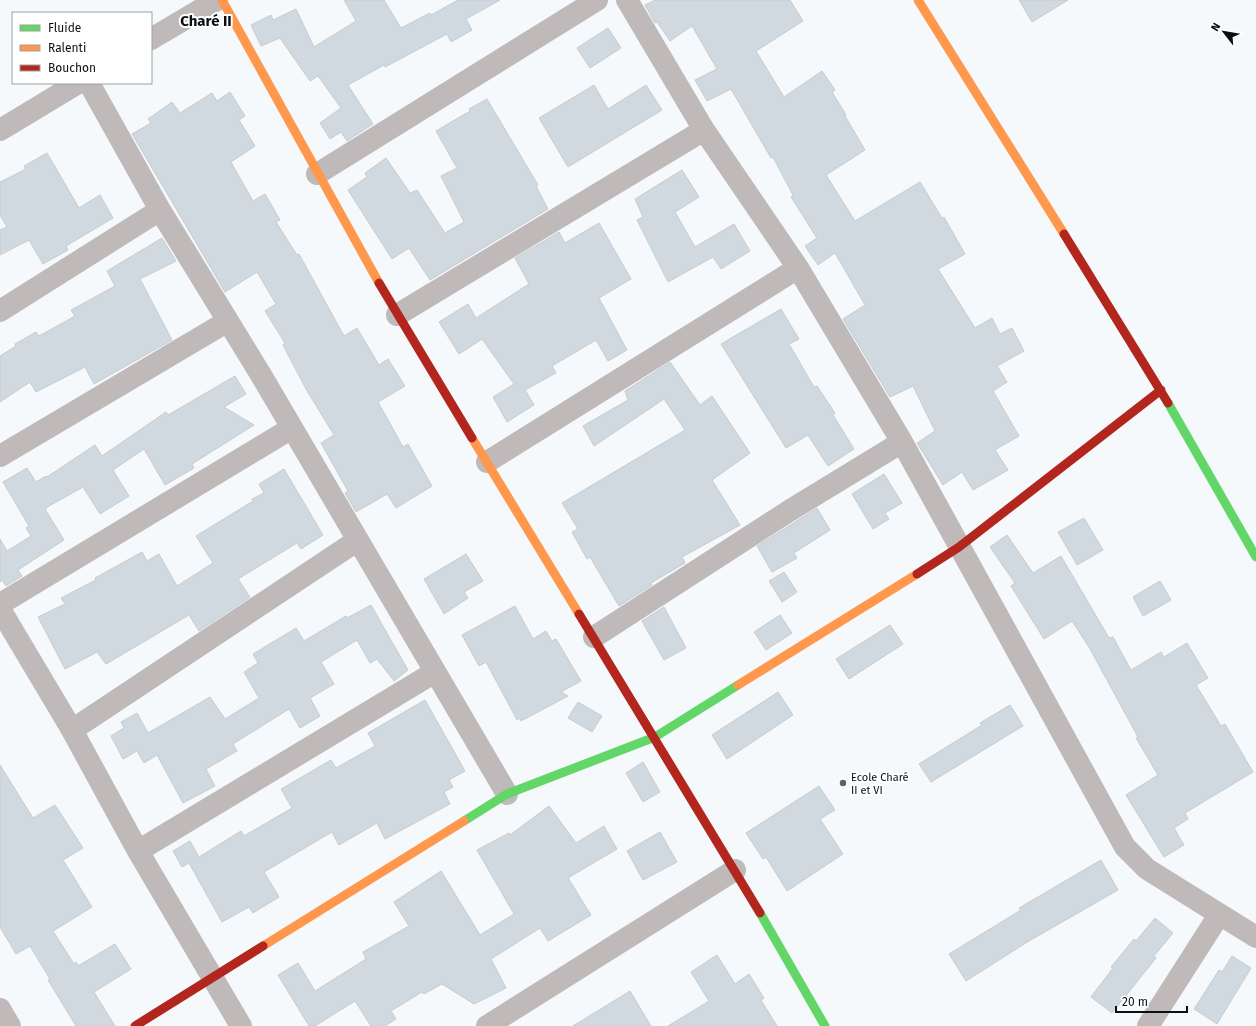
<svg xmlns="http://www.w3.org/2000/svg" width="1256" height="1026" font-family="'Fira Sans',sans-serif">
<style>
.building{fill:#d1d9e0;stroke:#c7cbcd}
.lines{fill:none;stroke-linecap:round;stroke-linejoin:round}
.street{stroke:#bfb9b9;stroke-width:22}
.fast{stroke:#63d668;stroke-width:9}
.slow{stroke:#ff974d;stroke-width:9}
.jam{stroke:#b3261e;stroke-width:9}
.poi-dot{fill:#5e6164;stroke:#fff;stroke-width:1.5}
.labels{text-anchor:middle;stroke-width:4;stroke-linejoin:round;paint-order:stroke}
.poi-label{font-size:11px;fill:#0c0f12;stroke:#fff;text-anchor:start}
.district-label{font-size:15px;font-weight:bold;fill:#0c0f12;stroke:#fff}
</style>
<rect width="100%" height="100%" fill="#f6f9fb"/>
<path class="building" d="M344,0H384L401,28L430,13L431,15L458,0H500L466,19L472,30L451,42L447,34L385,67L384,65L348,85L373,124L347,141L341,132L330,139L320,123L341,108L318,76L310,81L280,38L261,46L251,25L271,15L273,20L296,9L314,47L356,21Z
M655,0H790L803,21L756,51L784,97L822,71L835,90L832,92L846,115L845,116L865,150L826,175L855,221L920,182L942,218L944,217L965,254L938,269L975,328L992,318L1000,334L1012,328L1024,351L997,366L1007,382L993,391L1019,436L995,450L1008,470L973,490L962,472L943,485L917,443L935,431L913,386L890,397L843,319L865,305L846,272L835,253L818,265L805,246L817,238L791,197L793,195L773,157L771,158L731,89L707,101L695,80L717,69L692,26L670,41L657,22L655,23L645,5Z
M1019,0H1068L1032,22Z
M608,28L621,48L590,68L577,48Z
M594,85L608,109L646,85L662,110L568,167L539,118Z
M230,92L245,116L239,120L255,146L231,162L253,201L265,194L280,220L276,222L297,255L299,254L344,336L357,328L379,365L388,359L405,386L378,402L403,447L408,444L432,486L396,508L387,494L356,512L345,493L348,491L321,443L334,435L306,389L283,345L285,343L265,311L276,304L257,272L225,292L132,134L151,123L148,119L172,102L180,113L212,93L217,101Z
M487,99L538,185L536,186L548,209L430,280L409,248L392,259L348,190L367,177L365,173L386,158L410,193L417,190L445,233L464,222L441,176L457,168L436,131L470,111L469,109Z
M47,153L79,208L100,195L113,218L66,246L68,250L43,264L29,240L0,255V230L7,227L0,215V182L26,169L24,166Z
M682,170L699,197L675,212L695,247L734,224L750,251L721,269L713,257L668,282L637,220L643,217L635,199Z
M599,223L631,279L599,298L627,350L608,361L596,340L552,366L556,373L525,390L534,405L507,422L493,397L514,384L482,339L459,354L439,322L468,304L476,318L529,284L515,258L559,232L565,243Z
M162,238L176,261L140,279L172,340L94,384L85,367L36,392L30,382L0,402V356L16,346L15,344L36,332L39,336L75,316L71,310L115,286L107,271Z
M781,309L799,339L789,344L814,387L817,386L835,413L833,415L854,449L828,466L808,435L786,448L721,344Z
M670,362L700,405L712,396L750,453L712,480L740,525L682,557L685,563L651,583L652,585L619,606L590,557L587,559L572,532L578,529L562,503L685,430L664,399L594,446L583,426L628,400L625,391Z
M235,376L246,394L224,407L254,425L192,464L194,468L165,485L144,449L113,470L129,496L100,514L83,487L49,506L45,509L64,540L18,570L22,576L6,586L2,580L0,582V539L7,551L31,536L26,528L29,526L3,482L27,468L36,482L46,476L47,477L95,445L102,456L166,412L168,415Z
M284,469L323,535L301,549L297,543L238,579L250,597L199,631L189,615L106,664L97,652L65,669L38,617L65,604L61,598L96,580L95,578L142,552L147,561L159,554L177,586L213,563L196,536L253,501L252,499L264,493L259,484Z
M884,474L902,503L885,513L889,519L873,529L852,494Z
M817,508L830,530L794,553L797,558L772,572L757,546Z
M1084,518L1103,550L1077,565L1058,532Z
M1007,535L1033,573L1061,556L1109,638L1113,637L1131,670L1161,652L1164,657L1187,643L1208,678L1196,685L1221,726L1225,724L1253,772L1185,813L1188,819L1174,828L1184,845L1164,857L1126,795L1158,775L1136,738L1138,737L1089,647L1072,621L1044,639L1024,607L1011,586L1015,583L990,547Z
M466,554L483,581L464,592L468,598L444,614L424,579Z
M784,572L797,592L782,602L769,581Z
M1160,581L1171,600L1143,616L1133,597Z
M371,605L408,670L394,681L377,659L370,663L357,640L321,662L334,684L310,698L320,716L300,728L289,709L233,744L237,751L206,769L215,786L183,803L157,755L144,763L137,751L123,759L111,736L124,728L121,722L137,713L148,733L210,697L225,719L259,698L244,672L258,663L253,654L296,628L304,641L346,616L347,618Z
M515,606L533,639L546,631L552,641L556,639L581,681L561,692L568,696L521,721L520,718L517,720L486,662L479,666L462,635Z
M664,607L686,648L664,660L642,621Z
M780,615L792,633L766,650L754,632Z
M890,625L903,644L849,679L836,659Z
M778,692L793,715L727,759L712,735Z
M425,700L465,771L449,780L453,787L444,792L450,804L385,839L377,823L339,845L332,832L264,872L279,897L253,913L249,907L222,922L189,863L182,867L173,851L190,841L199,857L241,831L244,836L292,808L281,789L331,760L336,768L375,746L368,733Z
M578,702L602,716L592,732L568,718Z
M1010,705L1023,726L931,782L919,764L982,725L980,723Z
M643,762L660,792L643,802L626,773Z
M0,765L33,818L55,805L83,848L63,860L92,907L53,931L74,964L76,962L78,966L115,944L131,969L94,992L115,1026H76L48,980L50,979L30,946L16,954L0,927Z
M819,786L835,810L820,819L843,854L787,891L766,857L763,859L746,833Z
M549,806L576,843L604,826L617,849L568,878L591,915L548,941L540,928L491,959L506,988L474,1004L442,984L424,994L422,992L391,1011L396,1019L385,1026H371L355,1001L315,1026H309L278,975L298,963L315,991L366,959L363,952L409,926L394,902L441,871L480,935L514,914L477,850L509,833L510,835Z
M660,832L677,862L643,880L627,851Z
M1101,860L1118,890L1029,941L966,981L949,954L1021,910L1019,908Z
M1155,918L1173,933L1154,956L1156,958L1112,1013L1091,997L1113,968L1111,967L1134,939L1136,941Z
M717,955L735,984L749,974L764,998L761,1000L777,1026H668L709,1001L691,972Z
M1232,956L1251,968L1217,1024L1194,1009L1219,970L1222,972Z
M630,991L651,1026H573Z"/>
<g class="lines">
<path class="street" d="M627,0L704,130L798,268L902,442L1125,847L1147,869L1256,937
M151,39L217,0
M89,83L160,210L261,375L507,794
M0,130L78,83
M317,174L597,0
M0,311L160,210
M397,315L704,130
M0,456L228,321
M487,462L798,268
M0,604L292,428
M0,609L72,730L138,851L241,1026
M594,637L789,511L902,442
M72,730L358,540
M138,851L435,672
M0,1009L10,1026
M487,1026L735,870
M1148,1026L1219,915"/>
<path class="fast" d="M1168,403L1256,557
M464,821L507,794L655,737L738,685
M760,913L825,1026"/>
<path class="slow" d="M222,0L379,283
M918,0L1064,234
M472,438L579,614
M738,685L917,574
M263,946L464,821"/>
<path class="jam" d="M1064,234L1168,403
M379,283L472,438
M917,574L959,547L1161,390
M579,614L760,913
M135,1026L263,946"/>
</g>
<circle class="poi-dot" cx="843" cy="783" r="4"/>
<g class="labels">
<g class="poi-label">
<text x="851" y="781">Ecole Charé<tspan x="851" dy="13">II et VI</tspan></text>
</g>
<g class="district-label">
<text x="206" y="26">Charé II</text>
</g>
</g>
<rect x="12" y="12" width="140" height="72" fill="#ffffff" stroke="#9e9fa0"/>
<rect x="20" y="25" width="20" height="6" fill="#63d668" stroke="#9e9fa0"/>
<text x="48" y="32" font-size="12" fill="#0c0f12">Fluide</text>
<rect x="20" y="45" width="20" height="6" fill="#ff974d" stroke="#9e9fa0"/>
<text x="48" y="52" font-size="12" fill="#0c0f12">Ralenti</text>
<rect x="20" y="65" width="20" height="6" fill="#b3261e" stroke="#9e9fa0"/>
<text x="48" y="72" font-size="12" fill="#0c0f12">Bouchon</text>
<g transform="translate(1224 32) rotate(301)" stroke="#ffffff" stroke-width="3" paint-order="stroke">
<path d="M0-3L7 15L0 10L-7 15Z" fill="#0c0f12"/>
<text y="-6" font-size="11" font-weight="bold" text-anchor="middle" fill="#0c0f12">N</text>
</g>
<path d="M1116 1006v6h71v-6" fill="none" stroke="#0c0f12" stroke-width="2"/>
<text x="1122" y="1006" font-size="12" fill="#0c0f12" stroke="#ffffff" stroke-width="3" paint-order="stroke">20 m</text>
</svg>
